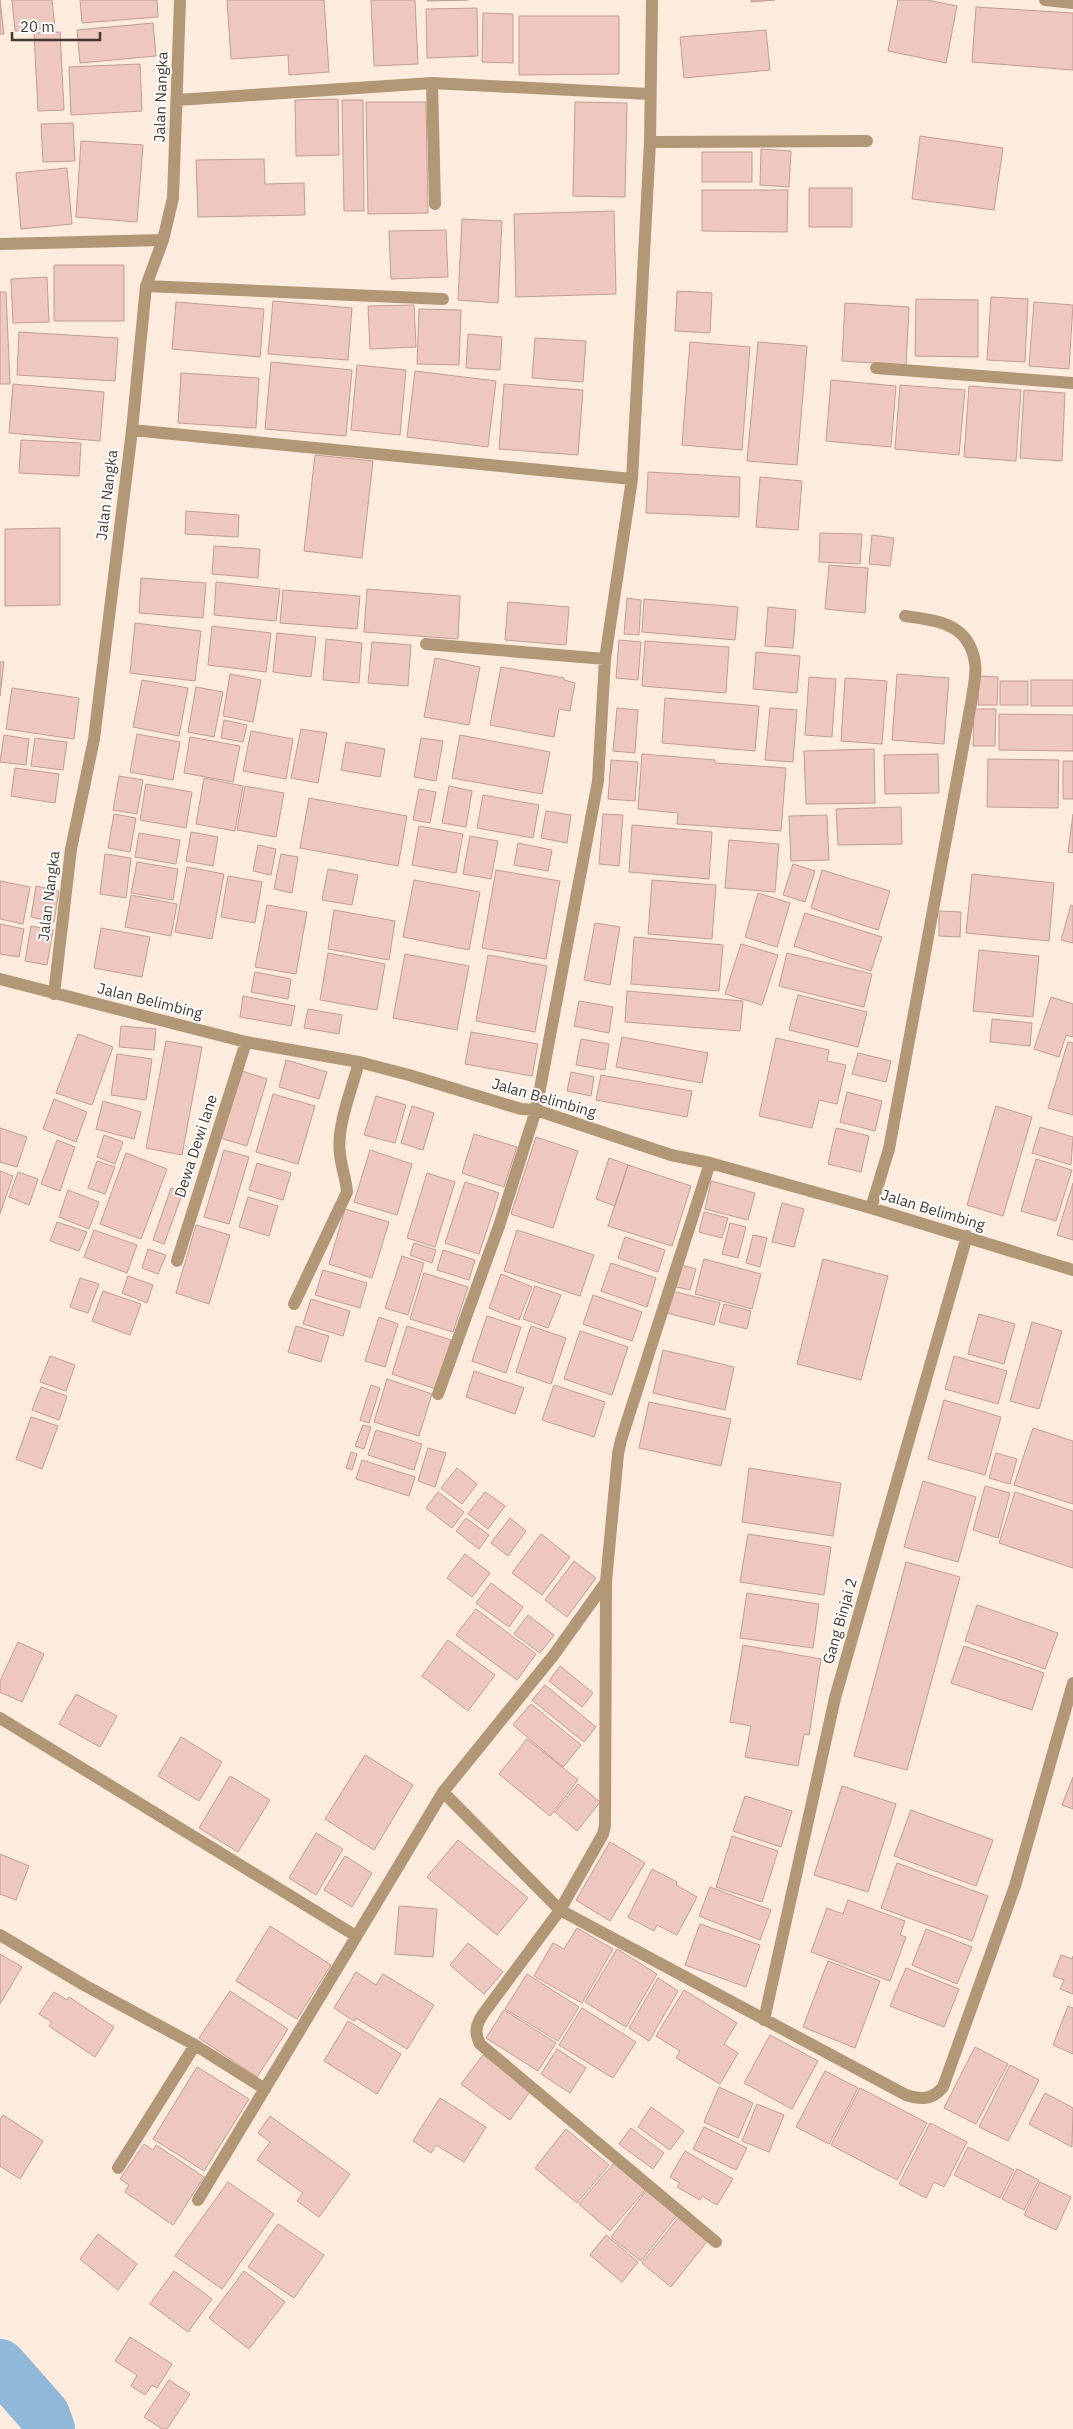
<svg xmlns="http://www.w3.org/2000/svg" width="1073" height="2429" font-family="'IBM Plex Sans',sans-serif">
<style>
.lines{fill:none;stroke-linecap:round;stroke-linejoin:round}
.river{stroke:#90b8d9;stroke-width:52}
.building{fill:#eec7bf;stroke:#c29d95}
.minor{stroke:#b29776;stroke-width:12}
.labels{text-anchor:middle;stroke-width:4;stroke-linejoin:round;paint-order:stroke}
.street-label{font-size:15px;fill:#44392f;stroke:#fff}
</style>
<rect width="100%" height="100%" fill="#fdecdd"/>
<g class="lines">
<path class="river" d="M0,2365L44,2415L49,2429"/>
</g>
<path class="building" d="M0,0L4,34H0Z
M12,0H52L55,28L15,31Z
M80,0H157L158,17L82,23Z
M227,0H324L329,72L289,75L288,55L231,59Z
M371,0H415L418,64L374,66Z
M427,0H468L427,1Z
M751,0H775L751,2Z
M898,0H927L957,6L946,63L888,51Z
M976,7L1073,13V70L972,62Z
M477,8L478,56L427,58L426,9Z
M483,13L513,14V63L482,62Z
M519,16H619V74L519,75Z
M153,23L156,56L80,63L77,30Z
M766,30L770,70L684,78L680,37Z
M60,32L64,110L38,111L34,33Z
M140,64L142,111L71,115L69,67Z
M338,99L339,155L296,156L295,100Z
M342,100H363L364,211H344Z
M366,102H426L428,213L368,214Z
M575,102L627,103L625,197L573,196Z
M73,123L75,161L43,162L41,124Z
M920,136L1003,148L994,210L912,199Z
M81,141L143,145L137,222L76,217Z
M761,149L791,151L789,187L760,185Z
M702,152H752V182H702Z
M264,159L265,184L304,183L305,215L198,217L196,160Z
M67,168L72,224L21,229L16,173Z
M809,188H852V227H809Z
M702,190H788L787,232L702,231Z
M614,211L616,294L516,297L514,214Z
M462,219L502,221L498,303L458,300Z
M446,230L448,277L391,279L389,231Z
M54,265H124V321H54Z
M47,277L49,322L13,323L11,279Z
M677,291L712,293L710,333L675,331Z
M0,292H6L10,384H0Z
M991,297L1028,299L1025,362L987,360Z
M916,299L978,300V357L915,356Z
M273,301L352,308L348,360L268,354Z
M176,302L264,309L260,357L172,349Z
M1034,302L1073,305L1069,369L1029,366Z
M845,303L909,307L906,365L842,361Z
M414,305L416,347L370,349L368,306Z
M419,309L461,310L459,365L417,364Z
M19,332L118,338L115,381L17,375Z
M468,334L502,337L500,370L466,368Z
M535,338L586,341L583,382L532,378Z
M690,342L750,347L742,450L682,445Z
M758,342L807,346L797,465L747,461Z
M271,362L352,370L346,436L265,429Z
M357,365L406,370L400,435L351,430Z
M415,371L496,381L488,447L407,437Z
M181,373L259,378L256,428L178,423Z
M831,380L896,386L891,447L826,441Z
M13,384L104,392L100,441L9,433Z
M504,384L583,390L578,455L499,449Z
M900,385L965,390L959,455L895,449Z
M969,386L1021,390L1016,461L964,457Z
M1024,390L1065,393L1062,461L1020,458Z
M21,440L81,443L79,476L19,473Z
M315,455L373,461L362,558L304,551Z
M648,472L740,477L739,517L646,513Z
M760,477L802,481L798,530L756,527Z
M186,511L239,515L238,537L185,534Z
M60,528V605L5,606V529Z
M820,533L862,534L860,564L819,562Z
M872,535L894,538L890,566L869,564Z
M214,546L260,549L258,578L212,574Z
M829,565L868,568L865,613L825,609Z
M141,578L206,583L203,618L139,613Z
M216,582L280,589L276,621L214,615Z
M367,589L460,596L458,639L364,632Z
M283,590L360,596L357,629L280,623Z
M627,598L641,600L639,635L624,634Z
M644,599L738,607L735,640L642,632Z
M508,602L569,607L566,645L505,640Z
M768,607L796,610L793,648L765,646Z
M135,623L201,631L195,681L130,673Z
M212,626L271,633L266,672L208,665Z
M277,633L316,637L311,677L273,672Z
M326,639L362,643L359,683L323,680Z
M619,640L641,642L638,680L616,678Z
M645,641L729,647L726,693L642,686Z
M372,642L411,645L408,686L368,683Z
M756,652L800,656L797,693L753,689Z
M435,658L480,667L469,725L424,717Z
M0,662H4L0,696Z
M501,667L564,678V680L575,683L570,711L559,709L554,737L490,725Z
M230,674L261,680L253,722L223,716Z
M897,674L949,678L944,744L892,740Z
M979,676L998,677L997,705H978Z
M809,677L836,679L832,737L805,735Z
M845,678L887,681L882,744L841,741Z
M142,680L188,688L179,736L133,727Z
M1031,680H1073V706H1031Z
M1000,681H1028V705H1000Z
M196,687L223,692L214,737L188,732Z
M12,688L79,698L74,739L6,729Z
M665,698L759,706L755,751L662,743Z
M617,708L638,710L635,753L613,751Z
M770,708L797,710L793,762L765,760Z
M974,709H996L995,746H973Z
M999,714L1073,715V751L999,750Z
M224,720L247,725L243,742L221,738Z
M301,729L327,733L318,783L291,778Z
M251,731L293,739L286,779L243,771Z
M137,734L180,742L173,780L130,772Z
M4,735L29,739L26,765L0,762Z
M460,735L550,752L542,794L452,778Z
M190,737L240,746L233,782L184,773Z
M35,738L67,742L63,770L31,766Z
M421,738L443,741L436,781L414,777Z
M346,742L385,749L380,777L341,770Z
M874,749L875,803L806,804L804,751Z
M642,754L715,760V763L786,768L781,831L677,824L678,813L638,809Z
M938,754L939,793L885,794L884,755Z
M988,759L1059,760L1058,808L987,807Z
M611,760L638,762L635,801L608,799Z
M1063,761H1073V799H1063Z
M15,768L59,774L55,803L11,796Z
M119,776L143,780L137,814L113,810Z
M204,778L243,786L235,831L196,824Z
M146,784L192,792L186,828L140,820Z
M245,786L284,793L276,837L237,830Z
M449,786L472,791L466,827L442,823Z
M419,789L436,792L430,823L413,820Z
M483,795L539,805L533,838L477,828Z
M309,798L407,816L398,866L300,848Z
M901,807L902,844L838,845L836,809Z
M546,811L571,815L567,843L541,838Z
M114,814L136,818L130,852L108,848Z
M603,814L623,815L619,866L599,864Z
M1073,814V853L1068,852Z
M827,815L829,860L791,861L789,816Z
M632,825L712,832L709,879L629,872Z
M419,826L463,834L456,873L412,865Z
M191,832L218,837L213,866L186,861Z
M139,833L180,840L176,864L135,857Z
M470,836L498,841L491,879L463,874Z
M729,840L779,844L775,892L725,888Z
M518,843L552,850L548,871L514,865Z
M258,845L276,849L271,875L253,871Z
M105,854L131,858L126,898L100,894Z
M281,854L298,857L292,893L274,889Z
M137,862L178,869L173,900L131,893Z
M793,864L815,871L805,902L783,895Z
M187,867L224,874L212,939L175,932Z
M328,869L358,875L352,905L322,900Z
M496,870L560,881L546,959L482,948Z
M822,870L890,891L878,930L811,908Z
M972,874L1054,883L1049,941L966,933Z
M228,876L262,882L255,923L221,917Z
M414,880L480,892L469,950L403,937Z
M652,880L716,885L712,939L648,934Z
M0,881L30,887L23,924L0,919Z
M36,886L59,891L54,922L31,917Z
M758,893L790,903L777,947L745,937Z
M131,895L177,904L171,936L125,927Z
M267,905L307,912L296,974L255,967Z
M1071,905L1073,906V943L1061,940Z
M334,910L395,921L389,960L328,949Z
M939,911L961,912L960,937L939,936Z
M805,913L882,937L871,971L794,946Z
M595,923L620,927L610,985L584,980Z
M0,924L24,929L19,957L0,954Z
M31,926L53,930L47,965L25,961Z
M101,928L150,937L142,977L94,968Z
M634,937L723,945L719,991L631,984Z
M741,944L778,955L762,1005L725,994Z
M979,950L1039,956L1033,1017L973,1011Z
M328,953L385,964L377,1010L320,1000Z
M787,953L872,974L864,1007L779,986Z
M405,954L469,966L457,1030L393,1018Z
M488,955L547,966L535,1032L476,1021Z
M255,972L291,979L288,999L251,992Z
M627,991L743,1001L740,1031L625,1022Z
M798,995L867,1012L858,1047L789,1030Z
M243,996L295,1006L291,1026L240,1017Z
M1051,997L1073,1004V1037L1066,1035L1059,1057L1034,1049Z
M579,1001L613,1007L609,1033L574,1026Z
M308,1009L342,1015L339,1034L304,1028Z
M992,1019L1032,1023L1030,1046L990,1042Z
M121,1026L156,1029L154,1050L119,1047Z
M471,1032L538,1044L532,1076L465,1064Z
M78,1034L113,1047L92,1105L56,1093Z
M622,1037L708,1053L702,1083L616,1067Z
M776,1038L829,1050L827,1061L846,1065L837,1104L819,1100L812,1128L759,1116Z
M581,1039L609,1044L605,1070L576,1065Z
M166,1041L202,1047L182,1155L146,1148Z
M1068,1042L1073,1043V1115L1048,1108Z
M858,1053L891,1061L886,1082L852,1074Z
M117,1054L152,1059L146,1100L111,1095Z
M286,1060L327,1072L319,1099L279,1087Z
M239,1070L267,1079L247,1146L220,1138Z
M571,1072L594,1077L591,1096L567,1091Z
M601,1075L692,1091L687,1117L596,1100Z
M847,1092L882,1101L875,1131L840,1122Z
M273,1094L315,1106L298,1164L256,1152Z
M376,1096L406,1105L395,1143L364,1135Z
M54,1099L87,1112L76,1142L43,1129Z
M103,1101L141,1112L134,1139L96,1129Z
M412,1106L434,1113L423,1150L401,1143Z
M996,1106L1032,1117L1003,1216L967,1205Z
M1040,1127L1073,1137L1071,1165L1032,1153Z
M0,1128L27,1137L17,1167L0,1162Z
M836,1128L869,1136L861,1172L828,1164Z
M474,1134L517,1147L504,1187L462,1173Z
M104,1135L123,1142L115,1164L97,1157Z
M536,1137L578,1151L553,1228L511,1214Z
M57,1140L75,1147L60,1191L41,1184Z
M224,1150L249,1157L229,1224L204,1217Z
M370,1150L412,1164L397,1215L354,1202Z
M126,1153L167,1169L141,1239L100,1224Z
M609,1158L628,1165L615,1206L596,1199Z
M1036,1159L1072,1170L1056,1221L1021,1211Z
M97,1161L115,1167L105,1194L88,1188Z
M257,1163L291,1173L283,1200L249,1190Z
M628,1165L691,1186L672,1246L608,1226Z
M0,1171L13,1176L0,1214Z
M18,1172L38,1179L29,1205L9,1197Z
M427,1173L455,1182L435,1247L407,1238Z
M711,1181L755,1193L748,1220L705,1209Z
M465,1182L499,1193L479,1254L445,1243Z
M1073,1183V1240L1057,1235Z
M171,1188L183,1192L164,1244L153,1240Z
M68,1190L99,1202L89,1229L59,1217Z
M248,1197L278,1206L269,1236L239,1227Z
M782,1203L804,1209L794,1247L772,1242Z
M345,1209L389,1222L372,1278L329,1264Z
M704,1212L728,1218L722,1238L699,1232Z
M57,1222L87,1232L79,1251L50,1241Z
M730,1223L746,1227L738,1258L722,1254Z
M196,1225L230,1235L209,1304L176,1293Z
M94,1230L137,1245L127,1273L84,1257Z
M517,1230L594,1255L580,1296L504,1271Z
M753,1235L767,1238L760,1267L746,1263Z
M625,1237L665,1250L658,1272L618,1258Z
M414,1243L436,1250L432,1263L410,1255Z
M148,1249L166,1255L158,1274L142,1268Z
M443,1250L475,1260L469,1280L437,1270Z
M402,1256L424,1263L408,1315L385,1308Z
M704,1259L761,1274L752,1309L695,1294Z
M823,1259L888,1276L861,1380L797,1364Z
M611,1263L656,1278L647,1307L601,1291Z
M681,1265L696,1269L690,1290L676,1287Z
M323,1270L367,1283L360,1308L315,1295Z
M424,1273L468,1287L453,1332L410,1319Z
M501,1274L532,1287L519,1320L489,1308Z
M128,1276L153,1285L147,1303L122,1293Z
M80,1278L99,1284L88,1313L70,1307Z
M535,1286L561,1295L548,1328L523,1319Z
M103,1291L141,1304L130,1335L92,1321Z
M672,1291L720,1303L714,1325L667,1313Z
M593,1295L642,1312L632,1341L583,1324Z
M311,1299L350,1311L343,1336L303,1324Z
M724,1304L751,1311L747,1329L719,1322Z
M979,1314L1015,1324L1004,1364L968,1354Z
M487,1316L521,1327L506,1373L472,1361Z
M379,1317L398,1324L385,1367L365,1361Z
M1032,1322L1062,1331L1039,1409L1010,1401Z
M296,1326L329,1336L321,1362L288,1352Z
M407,1326L451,1340L436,1389L392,1374Z
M531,1326L566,1338L551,1384L516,1372Z
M580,1331L628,1347L612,1395L564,1379Z
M663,1350L734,1367L725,1410L653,1393Z
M50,1356L75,1365L66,1391L40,1382Z
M954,1356L1007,1371L998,1404L945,1389Z
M474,1371L524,1388L515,1414L466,1397Z
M387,1379L432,1394L419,1436L374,1422Z
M371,1385L380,1388L369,1423L360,1420Z
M554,1385L605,1402L594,1437L542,1420Z
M41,1387L67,1396L59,1420L32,1410Z
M944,1400L1001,1417L985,1475L928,1459Z
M649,1402L731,1419L721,1466L639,1448Z
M31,1417L58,1426L42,1469L16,1459Z
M363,1425L371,1427L364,1449L355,1446Z
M1033,1428L1073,1441V1504L1014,1485Z
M376,1430L422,1444L414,1470L368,1455Z
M428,1448L446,1453L435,1487L418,1481Z
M351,1452L357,1454L352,1470L346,1468Z
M996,1453L1017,1459L1010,1484L989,1478Z
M362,1460L415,1477L409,1496L356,1479Z
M457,1468L477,1484L462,1504L441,1488Z
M749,1468L841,1483L833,1536L742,1522Z
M923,1481L976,1497L958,1562L904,1547Z
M985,1486L1010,1493L998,1538L973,1530Z
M438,1492L464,1512L452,1528L426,1508Z
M485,1492L505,1506L488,1529L468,1514Z
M1015,1492L1073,1511V1568L999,1543Z
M466,1518L489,1535L479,1549L456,1531Z
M510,1518L526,1531L508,1556L491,1543Z
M541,1534L570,1557L542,1595L512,1573Z
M748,1534L831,1547L824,1595L740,1582Z
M465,1554L490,1573L472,1597L447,1578Z
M574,1561L596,1578L567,1617L545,1600Z
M906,1562L960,1577L907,1770L854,1756Z
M491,1583L523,1607L509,1627L476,1603Z
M747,1593L819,1604L813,1648L740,1638Z
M977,1605L1058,1633L1045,1669L965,1641Z
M476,1609L536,1654L517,1680L456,1635Z
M528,1615L554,1635L540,1653L514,1634Z
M448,1640L495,1675L468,1711L422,1676Z
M18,1642L44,1654L22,1702L0,1692V1681Z
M743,1645L821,1659L809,1735L804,1734L798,1766L745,1757L751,1726L730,1722Z
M964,1646L1044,1673L1032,1710L951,1683Z
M560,1666L593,1693L582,1707L549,1681Z
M545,1685L596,1727L584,1742L532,1700Z
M76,1694L117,1716L100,1747L59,1724Z
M531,1704L581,1745L563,1767L513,1725Z
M181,1737L222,1762L199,1801L158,1776Z
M527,1739L578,1780L550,1816L499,1774Z
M365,1755L413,1785L374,1850L325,1819Z
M230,1776L270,1800L238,1852L199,1828Z
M1073,1777V1809L1062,1805Z
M578,1784L600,1802L577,1831L555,1812Z
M842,1786L896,1804L868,1892L814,1875Z
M745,1796L792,1811L781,1847L733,1831Z
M911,1810L993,1840L976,1886L894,1856Z
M316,1833L343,1849L316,1895L289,1878Z
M732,1836L778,1851L762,1902L716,1887Z
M458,1840L528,1898L497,1935L427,1877Z
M610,1842L645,1863L610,1921L576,1900Z
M0,1854L29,1866L16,1900L0,1894Z
M345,1856L372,1873L352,1907L324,1890Z
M897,1863L988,1896L972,1941L881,1908Z
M652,1869L677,1882L676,1885L697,1897L677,1935L657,1925L654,1931L628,1917Z
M710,1887L771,1910L760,1940L699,1916Z
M848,1900L905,1921L900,1935L906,1937L890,1981L811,1952L827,1908L843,1914Z
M399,1906L437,1909L433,1957L395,1954Z
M700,1924L760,1945L746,1987L685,1965Z
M270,1926L331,1965L297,2019L236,1981Z
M577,1928L613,1949L582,2003L534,1976L553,1943L564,1949Z
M926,1929L972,1947L957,1984L912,1965Z
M468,1943L503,1972L484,1994L450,1965Z
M617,1949L657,1974L626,2027L585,2002Z
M0,1954L22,1967L0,2004Z
M1061,1955L1072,1959L1073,1956V1994L1060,1989L1064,1980L1053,1976Z
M828,1961L880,1981L855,2048L803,2027Z
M906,1968L959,1989L944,2027L890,2006Z
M356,1972L376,1985L383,1974L434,2005L407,2049L356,2018L354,2021L334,2008Z
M527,1974L579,2007L558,2041L505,2009Z
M658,1978L678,1991L649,2041L629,2028Z
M684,1990L737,2023L724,2044L738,2053L720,2084L676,2058L680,2051L656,2036Z
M230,1991L288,2029L257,2077L199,2038Z
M54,1992L67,2000L69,1997L114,2027L95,2057L49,2026L52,2022L39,2014Z
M1068,2006L1073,2008V2054L1053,2045Z
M582,2008L636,2042L613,2078L559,2045Z
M504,2010L556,2043L538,2071L486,2038Z
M348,2021L401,2054L377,2094L324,2061Z
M770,2035L818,2061L792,2109L744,2083Z
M975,2047L1008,2064L976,2124L944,2108Z
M557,2049L586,2068L570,2093L541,2074Z
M483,2055L531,2090L510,2120L461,2084Z
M1010,2065L1039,2080L1008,2141L979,2127Z
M197,2067L249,2099L204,2171L153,2139Z
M825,2071L858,2088L829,2144L796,2127Z
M719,2087L753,2103L738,2138L704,2122Z
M860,2088L927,2123L897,2180L831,2145Z
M1045,2093L1073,2108L1072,2147L1029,2124Z
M440,2098L486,2127L464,2162L436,2145L431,2153L413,2141Z
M757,2104L784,2115L769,2152L742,2141Z
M651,2107L684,2131L670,2150L638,2127Z
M3,2115L43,2141L20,2179L0,2166V2120Z
M270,2116L350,2174L319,2217L297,2201L303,2193L257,2160L270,2142L258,2133Z
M930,2123L967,2142L944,2187L934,2182L926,2198L899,2184Z
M704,2127L747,2148L736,2170L693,2149Z
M631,2128L664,2153L653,2169L619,2144Z
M566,2129L609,2165L577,2203L535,2168Z
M144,2144L153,2150L156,2145L204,2177L173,2225L125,2192L129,2185L120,2179Z
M968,2147L1014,2170L1000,2198L954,2175Z
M685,2151L733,2179L717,2205L702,2196L700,2200L677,2187L680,2183L670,2177Z
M614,2163L645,2190L610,2231L579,2204Z
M1017,2169L1039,2180L1024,2210L1002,2199Z
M228,2182L274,2214L222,2289L175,2256Z
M1040,2182L1071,2197L1056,2230L1024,2215Z
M646,2191L677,2215L641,2261L611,2237Z
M679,2217L708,2240L671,2287L642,2263Z
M278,2224L324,2255L294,2298L248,2267Z
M98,2234L137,2264L118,2290L80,2259Z
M606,2235L638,2262L622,2282L590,2255Z
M174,2271L212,2299L188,2332L150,2304Z
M244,2271L285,2302L249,2349L209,2318Z
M130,2337L172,2364L157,2388L152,2385L145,2395L131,2386L137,2375L115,2361Z
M169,2380L190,2394L167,2429H162L144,2417Z"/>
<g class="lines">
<path class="minor" d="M1045,0L1073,3
M432,83L435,204
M177,100L432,83L649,94
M650,142L867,141
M0,244L163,240
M146,286L443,299
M876,368L1073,383
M132,430L632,479
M426,644L605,659
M0,979L246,1042L359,1062L409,1075L521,1109L536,1110L671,1155L710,1163L871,1208L1073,1270
M54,994L71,849L94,739L132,430L146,286L163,240L173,198L180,0
M710,1163L621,1440L618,1454L606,1582L605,1826L603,1834L560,1910L483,2014C476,2025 474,2032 480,2044L716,2242
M871,1208L889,1149L972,698C973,688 977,674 975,663C969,623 938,621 905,616
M177,1261L246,1042
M294,1304L347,1192C346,1178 341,1167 340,1154C336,1127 352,1089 359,1062
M438,1394L499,1226L536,1110L598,781L605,659L632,479L650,142L652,0
M0,1718L356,1936
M443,1792L560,1910L906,2095C922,2100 932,2100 943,2087L1015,1886L1073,1683
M0,1935L84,1985L195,2045L265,2089
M764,2020L835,1698L967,1236
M118,2168L195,2045
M198,2200L443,1792L553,1656L606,1582"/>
</g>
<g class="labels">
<g class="street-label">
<text transform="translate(161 97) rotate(-88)" y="5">Jalan Nangka</text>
<text transform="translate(107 495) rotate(-83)" y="5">Jalan Nangka</text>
<text transform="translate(49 896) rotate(-83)" y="5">Jalan Nangka</text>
<text transform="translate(150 1001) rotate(14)" y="5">Jalan Belimbing</text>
<text transform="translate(544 1098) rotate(16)" y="5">Jalan Belimbing</text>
<text transform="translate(196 1146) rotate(-72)" y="5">Dewa Dewi lane</text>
<text transform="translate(933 1210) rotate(17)" y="5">Jalan Belimbing</text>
<text transform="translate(840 1621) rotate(-74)" y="5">Gang Binjai 2</text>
</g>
</g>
<path d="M12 32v8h88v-8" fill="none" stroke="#44392f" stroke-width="2.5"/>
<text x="20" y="32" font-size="15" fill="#44392f" stroke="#ffffff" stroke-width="4" paint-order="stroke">20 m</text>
</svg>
